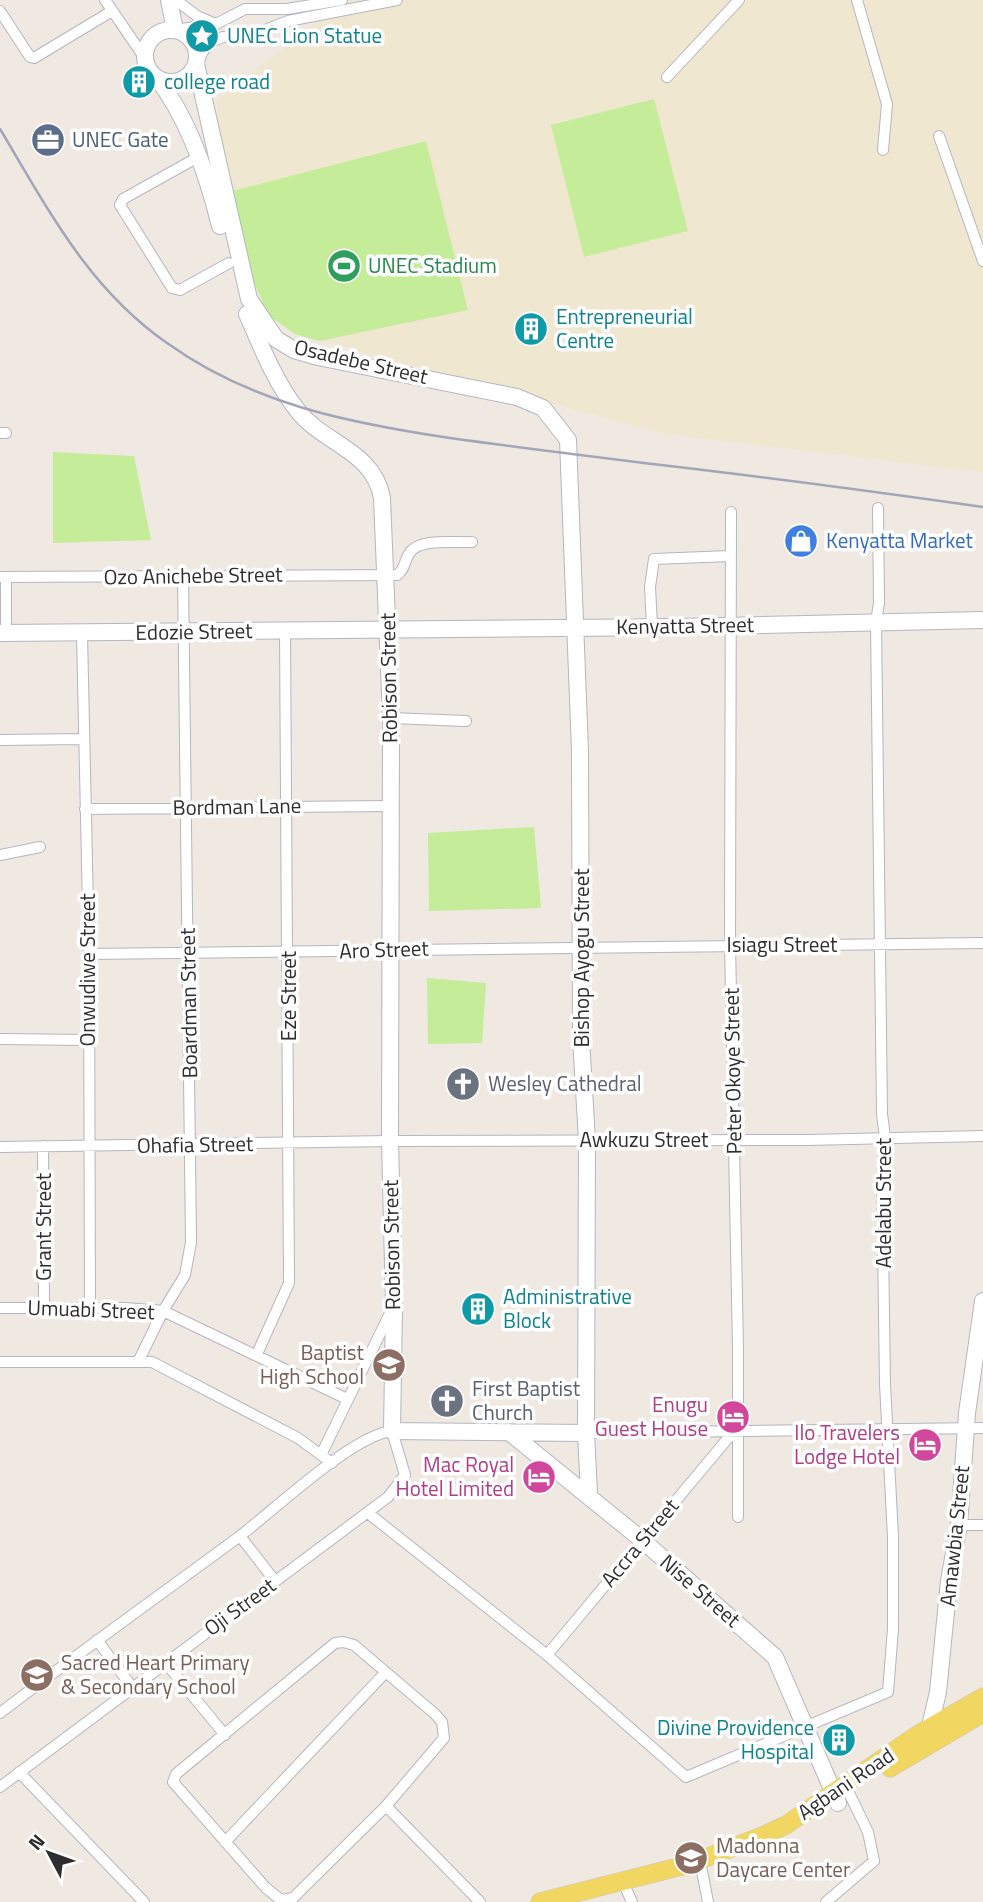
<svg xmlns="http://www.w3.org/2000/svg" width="983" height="1902" font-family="'Titillium Web',sans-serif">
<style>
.education{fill:#f0e7d0}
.pitch{fill:#c5ec99}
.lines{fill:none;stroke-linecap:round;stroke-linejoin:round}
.street-casing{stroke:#b4b6c1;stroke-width:12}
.secondary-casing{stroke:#b4b6c1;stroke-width:18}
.primary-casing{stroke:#c9c9c9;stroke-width:19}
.street{stroke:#fff;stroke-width:10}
.secondary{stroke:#fff;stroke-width:16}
.primary{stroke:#f2d662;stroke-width:18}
.rail{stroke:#a3a5b8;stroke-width:2.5}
.labels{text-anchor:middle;stroke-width:7;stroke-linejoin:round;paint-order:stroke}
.culture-label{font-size:21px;fill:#0d838f;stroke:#fff;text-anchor:start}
.service-label{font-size:21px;fill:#4e5e75;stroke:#fff;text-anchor:start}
.leisure-label{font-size:21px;fill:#27864d;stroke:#fff;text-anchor:start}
.street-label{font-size:21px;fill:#2e2e2e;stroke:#fff}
.shop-label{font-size:21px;fill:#366cbe;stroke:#fff;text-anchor:start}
.worship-label{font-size:21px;fill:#5b616d;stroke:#fff;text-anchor:start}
.education-label{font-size:21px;fill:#785e54;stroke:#fff;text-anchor:start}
.hotel-label{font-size:21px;fill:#b23c85;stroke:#fff;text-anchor:end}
</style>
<rect width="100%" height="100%" fill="#efe9e1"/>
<path class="education" d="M345,0H983V472L666,434L295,334L234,244L216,101Z"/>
<path class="pitch" d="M654,99L688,231L584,257L551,125Z
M426,141L468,310L319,341L295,334L268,315L247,266L229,192Z
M53,452L134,456L151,540L53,543Z
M534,827L541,908L429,911L428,833Z
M427,978L486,983L482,1043L428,1044Z"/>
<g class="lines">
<g class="street-casing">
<path id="street" d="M105,0L146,60
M176,0L197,16L216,24
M857,0L887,104L883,150
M0,11L30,57L34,58L112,11
M175,30L216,24L245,9H287L342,0
M196,64L208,43L223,37L250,36L288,21L397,0
M667,77L739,0
M939,136L983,261
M200,156L123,199L120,205L172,288L180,290L229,263
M0,433H6
M731,512L730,944L738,1348V1517
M0,577L397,575C406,569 404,559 411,551C422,538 455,543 472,542
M6,577V633
M652,626L650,587L654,559L730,556
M82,634L89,954L90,1307
M391,718L466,721
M0,740L83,739
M85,809L389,806
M0,855L40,847
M89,954L983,943
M0,1039L88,1040
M43,1146L44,1308
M0,1147L390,1141L807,1140L983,1136
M0,1308H125L163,1311L347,1399
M257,1354L289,1283L285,631
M0,1362H152L298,1438L332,1463
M138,1362L163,1311L185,1275L191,1242L183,576
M586,1433L983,1428
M322,1453L391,1311
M368,1513L547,1655L686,1777L888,1692L893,1629V1537L885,1384L882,1175L885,1137L882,1114L876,622L879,603L878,508
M959,1525H983
M240,1536L275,1581
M97,1640L132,1687
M343,1642L354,1645L435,1714L442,1722L444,1738L386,1806L293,1898L281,1900L266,1888L173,1782L176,1774L335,1643Z
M547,1655L734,1431
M165,1662L225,1735
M0,1713C79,1653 160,1595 240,1536C274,1510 353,1435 392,1431L405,1475L388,1497L0,1787
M19,1772L144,1902
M386,1806L480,1902
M225,1842L385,1673
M702,1871L708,1902
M627,1891L632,1902
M826,1902L874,1861L868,1832L850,1795"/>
</g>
<g class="secondary-casing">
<path id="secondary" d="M169,0L175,30
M145 56a26 26 0 1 1 52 0a26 26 0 1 1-52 0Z
M196,64L249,299L276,339L294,350L318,357L517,397L543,408L568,440L580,751L581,1038L587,1141L586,1433L589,1495
M157,78C188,118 208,177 220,226
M247,314C261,346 276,384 298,411C324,444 374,451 382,498L391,718L390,1141L394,1306L392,1431L586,1433
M0,633L678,627L983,620
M509,1432L641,1539L775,1657L838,1803
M928,1735L938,1692L949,1581L959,1525L967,1413L983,1301"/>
</g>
<g class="primary-casing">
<path id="primary" d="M890,1768L983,1713
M540,1902L690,1864L762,1836L786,1825L917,1735L983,1697"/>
</g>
<use href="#street" class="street"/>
<use href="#secondary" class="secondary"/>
<use href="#primary" class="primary"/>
<path class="rail" d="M0,129C48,209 88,288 167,343C252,404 349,423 450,438C515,447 579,455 644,463C757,476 870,491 983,507"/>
</g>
<defs>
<g id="sight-disc" transform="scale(1.75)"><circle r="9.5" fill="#0f9aa8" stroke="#fff"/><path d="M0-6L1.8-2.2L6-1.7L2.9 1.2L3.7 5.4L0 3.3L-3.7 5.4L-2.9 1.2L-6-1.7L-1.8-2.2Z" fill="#fff"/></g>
<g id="building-disc" transform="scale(1.75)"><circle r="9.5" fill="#0f9aa8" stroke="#fff"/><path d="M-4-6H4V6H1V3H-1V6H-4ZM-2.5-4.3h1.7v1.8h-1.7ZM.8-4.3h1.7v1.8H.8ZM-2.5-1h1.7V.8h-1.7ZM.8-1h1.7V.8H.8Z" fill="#fff"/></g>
<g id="office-disc" transform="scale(1.75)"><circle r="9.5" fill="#5c6f8a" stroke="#fff"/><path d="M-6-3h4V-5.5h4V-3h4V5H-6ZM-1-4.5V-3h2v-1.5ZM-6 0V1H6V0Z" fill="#fff"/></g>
<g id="stadium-disc" transform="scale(1.75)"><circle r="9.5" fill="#2e9e5b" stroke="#fff"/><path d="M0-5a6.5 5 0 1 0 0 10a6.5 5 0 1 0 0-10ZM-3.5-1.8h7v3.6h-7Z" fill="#fff"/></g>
<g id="shop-disc" transform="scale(1.75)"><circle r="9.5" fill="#3f7fe0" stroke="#fff"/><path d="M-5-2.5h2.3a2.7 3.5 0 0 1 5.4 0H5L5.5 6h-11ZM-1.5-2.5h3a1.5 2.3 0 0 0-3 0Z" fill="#fff"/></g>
<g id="church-disc" transform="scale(1.75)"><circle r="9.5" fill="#6b7280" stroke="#fff"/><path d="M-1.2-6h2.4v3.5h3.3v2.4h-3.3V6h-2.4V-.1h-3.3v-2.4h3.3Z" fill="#fff"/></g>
<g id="school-disc" transform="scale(1.75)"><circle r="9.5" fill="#8d6e63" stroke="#fff"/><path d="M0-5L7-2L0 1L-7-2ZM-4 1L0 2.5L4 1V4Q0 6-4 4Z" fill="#fff"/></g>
<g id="hotel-disc" transform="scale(1.75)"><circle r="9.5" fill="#d1479c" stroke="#fff"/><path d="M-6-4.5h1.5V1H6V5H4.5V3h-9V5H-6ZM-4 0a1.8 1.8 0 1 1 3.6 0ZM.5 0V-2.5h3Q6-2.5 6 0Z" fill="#fff"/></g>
</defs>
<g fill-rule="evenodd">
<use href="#sight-disc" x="202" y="36"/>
<use href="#building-disc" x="139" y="82"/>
<use href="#office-disc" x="48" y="140"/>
<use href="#stadium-disc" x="344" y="266"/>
<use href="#building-disc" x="531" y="329"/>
<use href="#shop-disc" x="801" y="541"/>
<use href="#church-disc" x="463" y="1084"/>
<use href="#building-disc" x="478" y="1309"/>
<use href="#school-disc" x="389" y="1365"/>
<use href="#church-disc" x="447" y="1401"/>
<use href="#hotel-disc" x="733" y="1417"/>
<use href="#hotel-disc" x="925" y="1445"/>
<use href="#hotel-disc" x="539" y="1477"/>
<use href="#school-disc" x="37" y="1675"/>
<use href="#building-disc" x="839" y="1740"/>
<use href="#school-disc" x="691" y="1858"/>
</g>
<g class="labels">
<g class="culture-label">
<text x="227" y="43">UNEC Lion Statue</text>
<text x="164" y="89">college road</text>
<text x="556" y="324">Entrepreneurial<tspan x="556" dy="24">Centre</tspan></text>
<text x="503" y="1304">Administrative<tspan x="503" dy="24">Block</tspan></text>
<text x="814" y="1735" text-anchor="end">Divine Providence<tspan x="814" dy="24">Hospital</tspan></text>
</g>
<g class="service-label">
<text x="72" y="147">UNEC Gate</text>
</g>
<g class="leisure-label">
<text x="368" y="273">UNEC Stadium</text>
</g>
<g class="street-label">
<text transform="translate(361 362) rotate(13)" y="7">Osadebe Street</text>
<text transform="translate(193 576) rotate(-1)" y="7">Ozo Anichebe Street</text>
<text transform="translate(685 626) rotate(-1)" y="7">Kenyatta Street</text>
<text transform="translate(194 632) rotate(-1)" y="7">Edozie Street</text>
<text transform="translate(389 678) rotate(-91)" y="7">Robison Street</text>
<text transform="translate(237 807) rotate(-1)" y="7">Bordman Lane</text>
<text x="782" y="952">Isiagu Street</text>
<text transform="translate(384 950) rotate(-2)" y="7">Aro Street</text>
<text transform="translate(582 958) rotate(-90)" y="7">Bishop Ayogu Street</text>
<text transform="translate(88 970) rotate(-90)" y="7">Onwudiwe Street</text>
<text transform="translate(289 996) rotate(-90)" y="7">Eze Street</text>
<text transform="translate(189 1003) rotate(-91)" y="7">Boardman Street</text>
<text transform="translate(733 1071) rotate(-91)" y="7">Peter Okoye Street</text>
<text x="644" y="1147">Awkuzu Street</text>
<text transform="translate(195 1145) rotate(-1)" y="7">Ohafia Street</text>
<text transform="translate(884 1203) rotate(-90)" y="7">Adelabu Street</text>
<text transform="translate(44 1227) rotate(-90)" y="7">Grant Street</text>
<text transform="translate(392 1245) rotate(-91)" y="7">Robison Street</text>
<text transform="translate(91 1310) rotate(2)" y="7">Umuabi Street</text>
<text transform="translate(955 1536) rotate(-84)" y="7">Amawbia Street</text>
<text transform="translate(640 1543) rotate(-50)" y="7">Accra Street</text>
<text transform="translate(700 1591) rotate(41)" y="7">Nise Street</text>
<text transform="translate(240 1607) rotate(-36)" y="7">Oji Street</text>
<text transform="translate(846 1784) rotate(-34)" y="7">Agbani Road</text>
</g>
<g class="shop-label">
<text x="826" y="548">Kenyatta Market</text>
</g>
<g class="worship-label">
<text x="488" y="1091">Wesley Cathedral</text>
<text x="472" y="1396">First Baptist<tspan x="472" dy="24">Church</tspan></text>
</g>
<g class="education-label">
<text x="364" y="1360" text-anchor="end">Baptist<tspan x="364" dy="24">High School</tspan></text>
<text x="61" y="1670">Sacred Heart Primary<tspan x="61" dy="24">&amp; Secondary School</tspan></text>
<text x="716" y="1853">Madonna<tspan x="716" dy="24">Daycare Center</tspan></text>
</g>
<g class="hotel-label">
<text x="708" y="1412">Enugu<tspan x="708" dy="24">Guest House</tspan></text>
<text x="900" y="1440">Ilo Travelers<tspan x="900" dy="24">Lodge Hotel</tspan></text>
<text x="514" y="1472">Mac Royal<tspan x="514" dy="24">Hotel Limited</tspan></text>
</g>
</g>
<g transform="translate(49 1853) rotate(311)" stroke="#ffffff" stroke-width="5" paint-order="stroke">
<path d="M0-5L12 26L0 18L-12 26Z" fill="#2e2e2e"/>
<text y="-10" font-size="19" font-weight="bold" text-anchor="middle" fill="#2e2e2e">N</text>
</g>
</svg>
